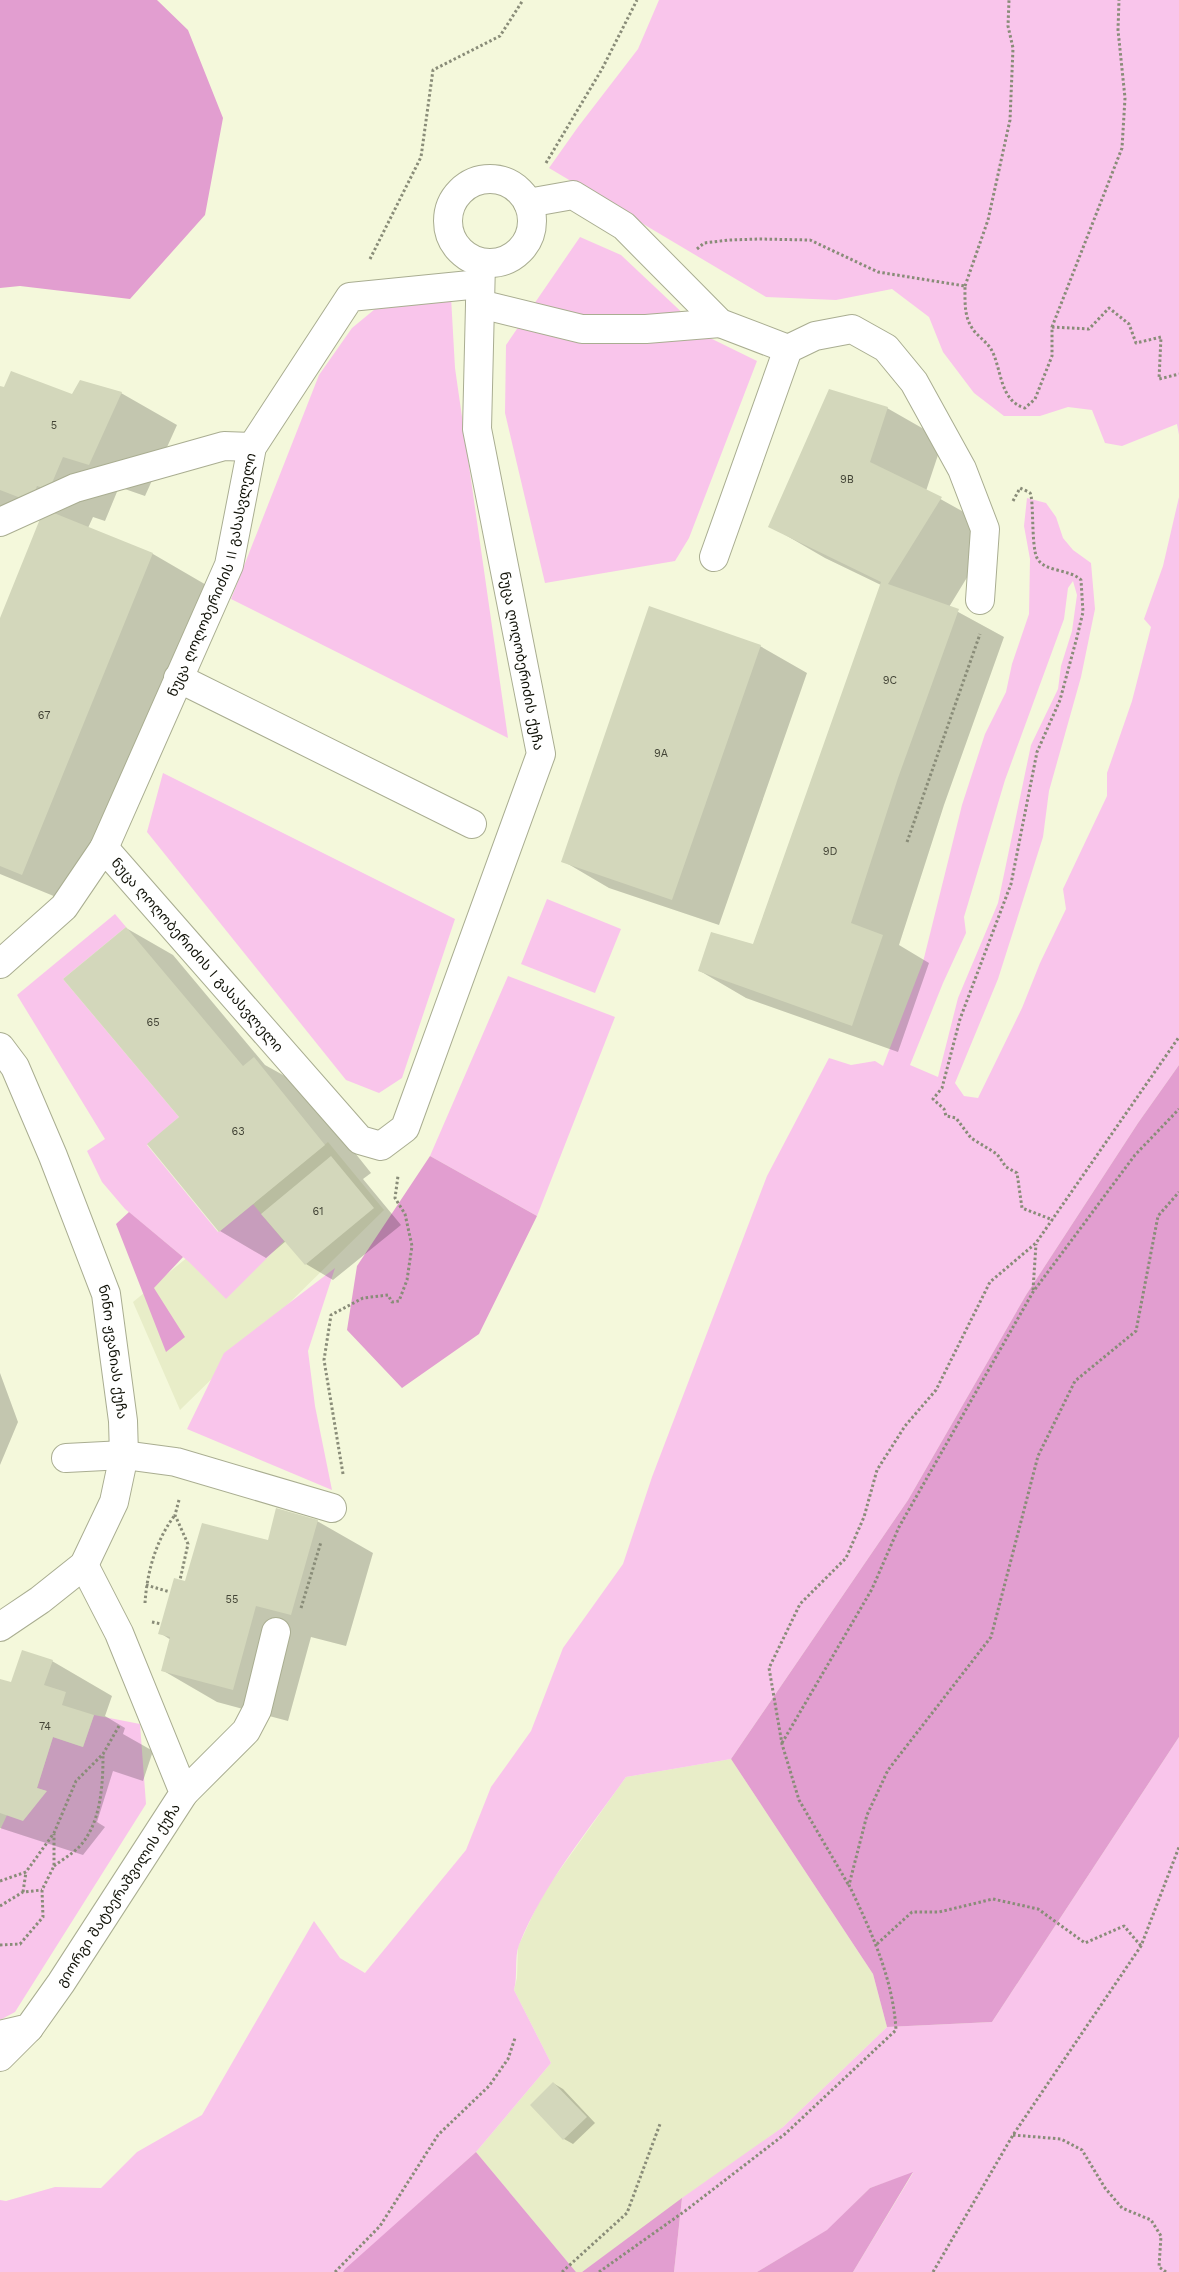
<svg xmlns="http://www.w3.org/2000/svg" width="1179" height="2272" font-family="'Work Sans','Noto Sans Georgian',sans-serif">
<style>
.built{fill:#e8edc8}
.green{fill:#f9c5eb;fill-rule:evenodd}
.forest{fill:#e29ed0}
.shadow{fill:#0003}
.building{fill:#d3d7bb}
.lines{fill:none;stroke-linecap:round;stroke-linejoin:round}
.minor-casing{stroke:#a9ad91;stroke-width:30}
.path{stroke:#898c78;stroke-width:3;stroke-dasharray:2.5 2.5;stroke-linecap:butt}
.minor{stroke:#fff;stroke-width:28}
.labels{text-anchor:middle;stroke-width:4;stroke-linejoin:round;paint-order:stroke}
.number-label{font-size:11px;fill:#424335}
.street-label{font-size:14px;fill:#111208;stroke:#fff}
</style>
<rect width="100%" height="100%" fill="#f4f8db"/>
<path class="built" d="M328,1142L384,1210L180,1410L133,1302Z
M731,1759L873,1974L887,2027L783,2127L582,2272H576L476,2152L551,2063L514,1990L517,1978L518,1947L542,1895L626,1777Z"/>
<path class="green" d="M659,0H1179V435L1177,424L1122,446L1105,443L1092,410L1068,407L1040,416H1004L974,393L943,352L929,317L892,289L836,300L766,297L549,168L578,127L638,49Z
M580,237L621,255L708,337L757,361L689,538L675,561L545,583L505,413L506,345Z
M409,281L451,297L455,368L508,738L231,599L319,375L352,328Z
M1179,497V1065L1138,1123L1026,1295L908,1500L731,1759L626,1777C588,1831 544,1883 519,1945C514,1958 518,1976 514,1990L551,2063L476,2152L343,2272H0V2200L6,2201L55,2187L101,2188L137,2152L202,2115L314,1921L340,1958L365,1973L466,1850L491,1787L531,1731L563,1648L623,1564L652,1477L767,1176L829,1058L851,1065L875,1061L883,1066L923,962L962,805L985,734L1006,692L1012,664L1029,614L1030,559L1024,526L1027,498L1046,503L1056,517L1063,538L1073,550L1091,563L1095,609L1081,677L1049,791L1043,837L998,979L955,1083L964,1096L978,1098L1022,1008L1040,963L1066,909L1063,889L1107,796V773L1132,701L1151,627L1144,619L1163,566ZM1073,581L1077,595L1072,631L1061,666L1058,689L1031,745L998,903L958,998L938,1077L910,1065L943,983L966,933L964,917L1005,780L1064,619L1068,588Z
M163,773L455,919L402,1078L379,1093L346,1080L147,832Z
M547,899L621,929L595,993L521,964Z
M115,914L126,927L63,979L179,1117L147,1145L218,1232L253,1204L284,1241L226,1299L189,1262L125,1209L102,1182L87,1151L105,1139L17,995Z
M508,976L615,1017L537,1216L430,1156Z
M335,1268L308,1351L315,1406L332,1490L187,1429L224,1353Z
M94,1715L140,1724L146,1804L15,2012L0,2020V1830L7,1815L46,1791L37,1788L53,1737L83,1747Z
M1179,1737V2272H853L913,2173L870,2188L828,2230L757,2272H674L682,2198L783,2127L887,2027L992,2022Z"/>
<path class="forest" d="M0,0H157L188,30L223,118L205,215L130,299L20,286L0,288Z
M1179,1065V1737L992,2022L887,2027L873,1974L731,1759L908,1500L1026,1295L1138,1123Z
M430,1156L537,1216L479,1334L402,1388L347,1330L357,1266Z
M129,1212L183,1257L154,1288L185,1337L166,1352L116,1224Z
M476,2152L576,2272H343L345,2269Z
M913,2172L853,2272H757L827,2230L870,2188Z
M682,2198L674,2272H582Z"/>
<path class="shadow" d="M0,387L72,395L121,393L177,425L145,496L119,487L105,521L93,517L88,528L153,554L208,586L78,906L0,874V621L43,516L0,511Z
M887,408L943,440L926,491L996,530L949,607L1004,637L944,805L899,945L929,963L898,1052L746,998L700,971L753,946L881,585L825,558L770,526Z
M760,646L807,673L719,925L609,888L563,861Z
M126,928L173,955L265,1065L301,1085L371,1173L363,1179L401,1225L333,1280L306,1264L286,1241L266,1258L220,1231L181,1118Z
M0,1373L18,1422L0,1465Z
M317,1521L373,1553L346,1646L311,1637L288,1721L217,1702L162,1670L171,1640L160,1633L186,1582Z
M52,1661L112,1696L105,1716L125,1728L123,1734L153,1751L143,1781L113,1771L97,1822L105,1827L83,1855L0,1828V1680L12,1684Z
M553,2083L563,2089L595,2123L573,2144L564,2139Z"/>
<path class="building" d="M11,371L72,394L80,380L122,392L89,465L63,457L49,490L37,486L31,502L0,490V386L4,387Z
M829,389L888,407L870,462L942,497L888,584L959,609L898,778L851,923L883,935L852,1026L698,971L711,932L753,944L881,582L768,527Z
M44,509L153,553L22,875L0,866V618Z
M649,606L761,645L672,900L561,862Z
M126,927L243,1066L254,1057L325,1145L219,1232L147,1144L179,1117L63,979Z
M331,1156L374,1208L305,1265L261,1214Z
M276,1508L318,1520L291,1615L256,1606L233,1690L161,1671L170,1637L158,1634L161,1624L174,1578L185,1581L202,1523L268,1540Z
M22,1650L53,1660L44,1685L66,1692L62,1705L94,1715L83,1747L53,1737L37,1788L47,1791L23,1821L0,1813V1679L11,1682Z
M553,2082L587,2117L563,2140L530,2105Z"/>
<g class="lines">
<g class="minor-casing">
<g id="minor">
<circle cx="490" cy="221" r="42"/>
<path d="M528,203L573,195L624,226L720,323L788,349"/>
<path d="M480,304L582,329H646L720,323"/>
<path d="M0,522L75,488L224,446L252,447"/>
<path d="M714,557L788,349L815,336L852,329L886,348L914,382L962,469L985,529L980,600"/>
<path d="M178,678L472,824"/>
<path id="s1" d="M104,848L229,565L252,447L350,297L480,284"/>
<path id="s2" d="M0,964L64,907L104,848L360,1140L381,1146L405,1128L541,754L477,429L481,263"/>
<path id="s3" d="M0,1047L15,1067L53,1156L106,1294L123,1421L124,1455L114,1502L84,1565L40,1600L0,1627"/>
<path d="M66,1458L124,1455L176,1462L332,1508"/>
<path d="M184,1793L246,1731L257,1710L276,1632"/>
<path id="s4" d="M0,2035L29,2028L61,1983L184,1793L119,1633L84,1565"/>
<path d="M0,2057L29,2028"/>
</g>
</g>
<path class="path" d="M546,163L602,69L637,0
M697,249L704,243L729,240L760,239L810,240L878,272L965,286C965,301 964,316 972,328C977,336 986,341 991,349C1002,368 999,401 1025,408L1035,399L1052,356V327L1122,148L1125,98L1118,30L1119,0
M370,259L421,157L433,70L500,36L523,0
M965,286L988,220L1010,120L1013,48L1008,26L1009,0
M1052,327L1089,329L1109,308L1129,324L1136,343L1161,337L1159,379L1179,374
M1013,501L1020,488C1022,489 1027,491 1030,493C1034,498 1031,546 1037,558C1044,572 1070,569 1081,580L1083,612L1077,637L1060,700L1037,752L1011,884L960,1019L942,1088L933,1099L944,1109L946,1116L956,1118L971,1138L997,1154L1006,1167L1017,1173L1022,1208L1053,1220
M907,842L980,634
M1033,1290L1036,1244
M343,1474L324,1360L331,1315L363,1298L388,1295L392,1302L399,1301L407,1280L412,1246L405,1214L395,1198L398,1176
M179,1500L175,1515L188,1544L180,1580
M146,1585L170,1592
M145,1603C147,1572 156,1540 175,1515
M301,1608L321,1542
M152,1622L161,1624
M782,1743L872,1589L899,1527L1033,1292L1135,1155L1179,1109
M54,1866C62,1860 72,1854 79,1847C101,1824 103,1785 103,1755
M0,1881L26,1872L54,1833L76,1781L103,1754L119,1726
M848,1884L799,1800L782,1744L769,1668L800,1604L846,1558L864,1517L877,1470L905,1426L936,1390L990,1282L1036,1243L1179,1037
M23,1892L26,1872
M0,1906L23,1892L42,1890
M877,1944L912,1912H939L993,1899L1038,1909L1085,1943L1124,1926L1141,1946
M0,1945L20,1944L43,1917L42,1890L54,1866V1834
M1013,2135L1061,2139L1082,2150L1105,2188L1122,2208L1151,2220L1161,2236L1159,2267L1166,2272
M335,2272L380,2226L438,2135L489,2086L508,2059L515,2038
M562,2272L627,2213L660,2124
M599,2272L685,2211L785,2134L896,2030C893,1978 871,1931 849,1885L867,1815L888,1770L991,1637L1038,1456L1075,1381L1136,1331L1158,1216L1179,1192
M933,2272L1013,2135L1141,1946L1179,1847"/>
<use href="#minor" class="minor"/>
</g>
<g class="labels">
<g class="number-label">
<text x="54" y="429">5</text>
<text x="847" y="483">9B</text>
<text x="890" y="684">9C</text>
<text x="44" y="719">67</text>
<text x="661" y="757">9A</text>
<text x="830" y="855">9D</text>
<text x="153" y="1026">65</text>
<text x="238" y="1135">63</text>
<text x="318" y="1215">61</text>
<text x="232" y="1603">55</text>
<text x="45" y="1730">74</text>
</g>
<g class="street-label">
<text dy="5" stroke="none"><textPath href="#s1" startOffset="295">ნუცა ღოღობერიძის II გასასვლელი</textPath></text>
<text transform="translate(522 661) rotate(79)" y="5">ნუცა ღოღობერიძის ქუჩა</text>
<text dy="5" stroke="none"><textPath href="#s2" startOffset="299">ნუცა ღოღობერიძის I გასასვლელი</textPath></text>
<text dy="5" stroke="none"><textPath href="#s3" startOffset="328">ნინო ჟვანიას ქუჩა</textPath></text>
<text dy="5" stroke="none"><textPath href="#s4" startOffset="190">გიორგი შატბერაშვილის ქუჩა</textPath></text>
</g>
</g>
</svg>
